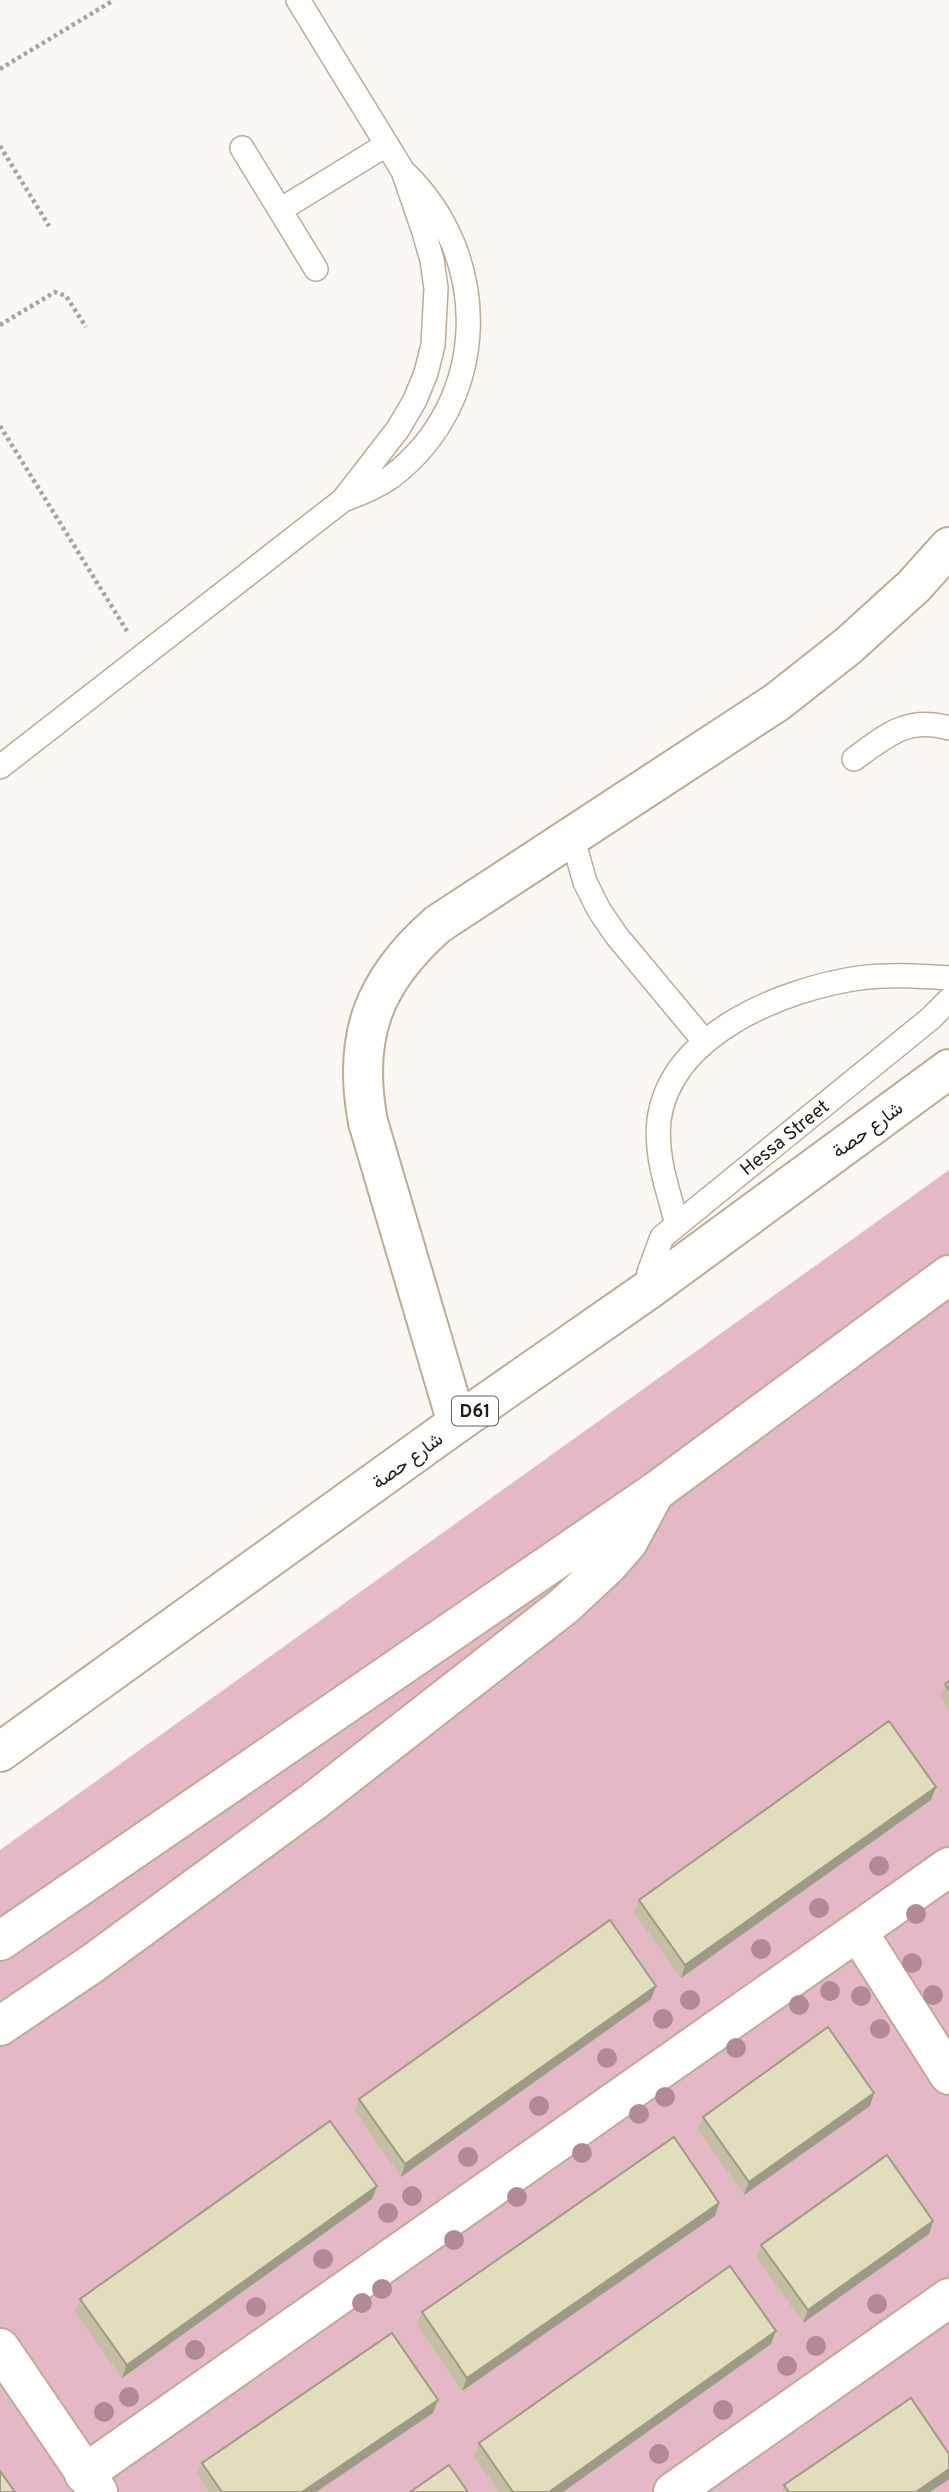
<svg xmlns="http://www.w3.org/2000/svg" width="949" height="2492" font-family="Overpass,Vazirmatn,sans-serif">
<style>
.green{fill:#e4b9c5}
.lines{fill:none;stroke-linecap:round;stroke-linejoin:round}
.service-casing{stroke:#c1aa92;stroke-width:26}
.minor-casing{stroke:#c1aa92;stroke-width:42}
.tertiary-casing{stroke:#c1aa92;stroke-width:42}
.primary-casing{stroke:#c1aa92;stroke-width:42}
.path{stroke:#a8a29b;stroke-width:4.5;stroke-dasharray:3.5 3.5;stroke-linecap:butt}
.service{stroke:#fff;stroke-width:23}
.minor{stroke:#fff;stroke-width:38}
.tertiary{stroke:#fff;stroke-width:38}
.primary{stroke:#fff;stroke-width:38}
.tree{fill:#b38996}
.wall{fill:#c2bfa3}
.shaded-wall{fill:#9e9b85}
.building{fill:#e1debe;stroke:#9e9b85;stroke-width:2}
.labels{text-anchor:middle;stroke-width:5;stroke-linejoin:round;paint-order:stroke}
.shield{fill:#fff;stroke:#655f59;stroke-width:2}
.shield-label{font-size:18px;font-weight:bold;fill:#231b12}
.street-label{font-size:19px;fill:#231b12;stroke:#fff}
</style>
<rect width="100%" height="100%" fill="#fcf7f2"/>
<path class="green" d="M949,1170V2492H0V1850Z"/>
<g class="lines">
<g class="service-casing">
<path id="service" d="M298,0L403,171L424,232L432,260L436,288L433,345L426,373L415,400L398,429L343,500
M242,148L316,269
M280,210L386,145
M854,759C886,736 907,716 949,728
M0,767L343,500C360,494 377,487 391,477C492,400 492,255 403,171
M572,836L585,882L599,910L616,935L705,1042
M677,1224C668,1190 655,1156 659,1120C671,1033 784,989 859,978C889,974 919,976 949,978
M648,1290L649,1272L662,1237L931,1018L949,1000"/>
</g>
<g class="minor-casing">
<path id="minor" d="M457,1423L368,1122C352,1037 373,981 438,924L777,702L848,646L914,586L949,547
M858,1932L949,2075
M0,2348L98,2492
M84,2474L949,1867
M673,2492L949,2298"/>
</g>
<g class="tertiary-casing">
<path id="tertiary" d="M0,2026L93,1963L314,1801L564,1606L608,1565L628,1542L655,1492"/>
</g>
<g class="primary-casing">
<path id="primary" d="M0,1752L457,1423L648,1290L949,1069
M0,1941L655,1492L949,1275"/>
</g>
<path class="path" d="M0,69L114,0
M0,146L49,226
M0,325L55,292L66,296L86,327
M0,426L127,631"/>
<use href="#service" class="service"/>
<use href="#minor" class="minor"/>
<use href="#tertiary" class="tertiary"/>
<use href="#primary" class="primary"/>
</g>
<g class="tree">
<circle cx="879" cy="1866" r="10"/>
<circle cx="819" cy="1908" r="10"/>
<circle cx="916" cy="1914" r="10"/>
<circle cx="761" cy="1949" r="10"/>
<circle cx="912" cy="1963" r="10"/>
<circle cx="830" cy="1991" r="10"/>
<circle cx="933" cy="1995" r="10"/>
<circle cx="861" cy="1996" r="10"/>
<circle cx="690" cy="2000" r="10"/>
<circle cx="799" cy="2005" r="10"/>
<circle cx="663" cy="2019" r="10"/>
<circle cx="880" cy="2029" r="10"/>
<circle cx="736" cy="2048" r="10"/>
<circle cx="607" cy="2058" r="10"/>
<circle cx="665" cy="2097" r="10"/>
<circle cx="539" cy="2106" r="10"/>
<circle cx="639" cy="2114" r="10"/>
<circle cx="582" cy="2153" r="10"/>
<circle cx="468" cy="2157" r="10"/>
<circle cx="412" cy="2196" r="10"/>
<circle cx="517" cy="2197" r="10"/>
<circle cx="388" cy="2213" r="10"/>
<circle cx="454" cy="2240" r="10"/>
<circle cx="323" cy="2259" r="10"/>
<circle cx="382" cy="2289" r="10"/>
<circle cx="362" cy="2303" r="10"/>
<circle cx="877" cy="2304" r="10"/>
<circle cx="256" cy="2307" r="10"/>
<circle cx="816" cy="2346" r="10"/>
<circle cx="195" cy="2350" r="10"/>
<circle cx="787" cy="2366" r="10"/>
<circle cx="129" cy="2397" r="10"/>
<circle cx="723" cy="2410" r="10"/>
<circle cx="104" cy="2412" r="10"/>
<circle cx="659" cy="2454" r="10"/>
</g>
<path class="wall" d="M949,1681V1709L940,1697L945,1684Z
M936,1787L931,1800L681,1978L634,1912L639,1900Z
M651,1999L401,2177L355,2111L359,2099Z
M870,2106L744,2195L698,2129L703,2117Z
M377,2186L372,2199L122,2378L75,2312L80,2299Z
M719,2203L715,2216L462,2391L417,2325L422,2312Z
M933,2221L929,2234L803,2323L757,2257L761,2245Z
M776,2331L771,2344L563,2492H499L474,2456L479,2443Z
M438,2400L433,2413L316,2492H209L197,2475L202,2463Z
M949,2454V2479L930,2492H782L784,2485Z"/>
<path class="shaded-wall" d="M936,1787L931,1800L681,1978L685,1965Z
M656,1986L651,1999L401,2177L405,2164Z
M874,2093L870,2106L744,2195L749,2182Z
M377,2186L372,2199L122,2378L127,2365Z
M719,2203L715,2216L462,2391L467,2378Z
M933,2221L929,2234L803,2323L808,2310Z
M776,2331L771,2344L563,2492H549Z
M438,2400L433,2413L316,2492H302Z
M949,2469V2479L930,2492H916Z"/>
<path class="building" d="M949,1681V1690L945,1684Z
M889,1721L936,1787L685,1965L639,1900Z
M610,1920L656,1986L405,2164L359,2099Z
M828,2027L874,2093L749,2182L703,2117Z
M330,2121L377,2186L127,2365L80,2299Z
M674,2137L719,2203L467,2378L422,2312Z
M887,2155L933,2221L808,2310L761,2245Z
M730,2266L776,2331L549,2492H513L479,2443Z
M392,2333L438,2400L302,2492H222L202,2463Z
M911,2398L949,2454V2469L916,2492H789L784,2485Z
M449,2465L468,2492H410Z
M0,2471L15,2492H0Z"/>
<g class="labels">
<rect class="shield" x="452" y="1396.5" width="46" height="29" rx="5"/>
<g class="shield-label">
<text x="475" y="1417">D61</text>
</g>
<g class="street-label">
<text transform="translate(867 1129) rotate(-36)" y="7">شارع حصة</text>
<text transform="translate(784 1137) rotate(-39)" y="7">Hessa Street</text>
<text transform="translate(407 1460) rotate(-36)" y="7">شارع حصة</text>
</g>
</g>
</svg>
